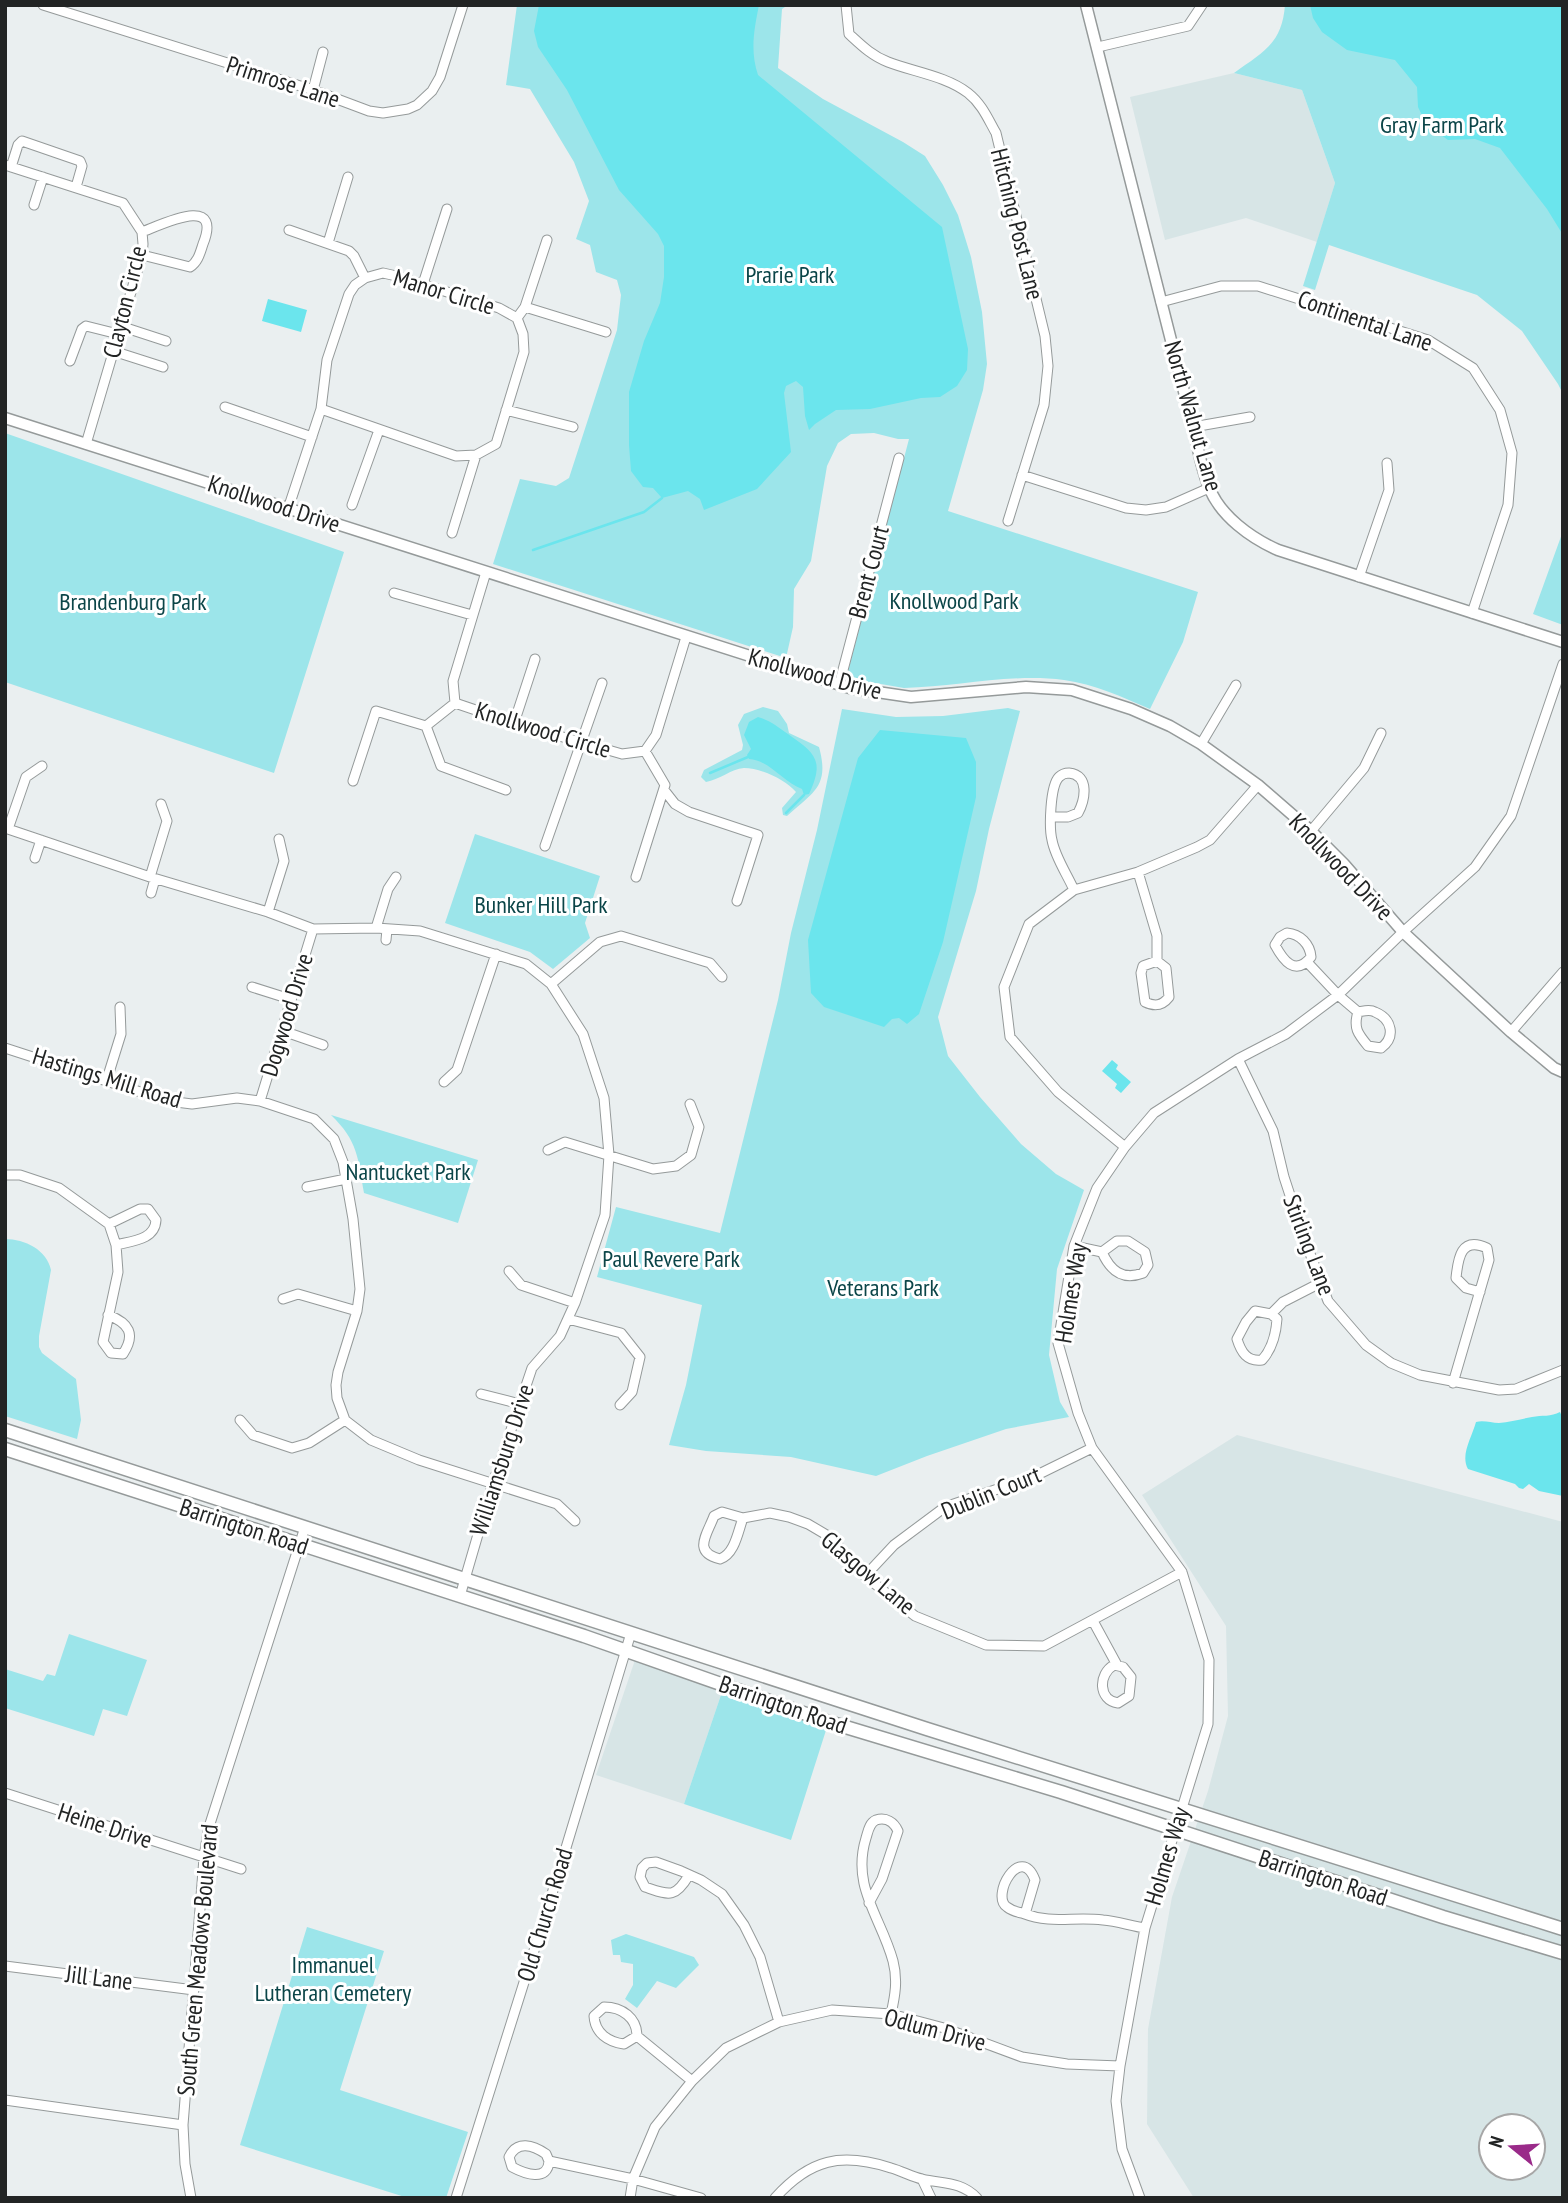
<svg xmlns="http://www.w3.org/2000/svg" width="1568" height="2203" font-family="'PT Sans Narrow',sans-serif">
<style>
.built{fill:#d7e5e6;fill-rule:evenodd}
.green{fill:#9ce5ea}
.water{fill:#6be5ed}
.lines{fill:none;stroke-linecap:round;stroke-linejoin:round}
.stream{stroke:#6be5ed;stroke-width:2.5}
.minor-casing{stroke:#959a9a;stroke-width:11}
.tertiary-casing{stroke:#959a9a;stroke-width:13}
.secondary-casing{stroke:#959a9a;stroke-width:15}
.minor{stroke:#fff;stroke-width:9}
.tertiary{stroke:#fff;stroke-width:10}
.secondary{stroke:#fff;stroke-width:12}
.labels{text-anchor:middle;stroke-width:6;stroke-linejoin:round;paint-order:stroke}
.street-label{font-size:24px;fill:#222424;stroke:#fff}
.park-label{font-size:24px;fill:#0b4548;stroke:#fff}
</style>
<rect width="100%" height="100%" fill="#eaeff0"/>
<path class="built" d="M1234,73L1302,90L1335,183L1317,242L1246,218L1165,240L1130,97Z
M1237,1435L1563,1522V2198H1194L1147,2124L1148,2029L1172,1897L1208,1791L1228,1716L1226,1626L1142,1495ZM1491,2126H1533V2168H1491Z
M635,1660L723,1689L684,1804L596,1775Z"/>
<path class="green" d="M517,5H788L782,9L778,68L823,99L903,142L925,156L943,185L958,215L971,257L982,312L987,364L983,390L948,511L1198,592L1183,642L1150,709C1122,697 1094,684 1064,680C1011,673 957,687 904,688L852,679L848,671L909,439H898L874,433L851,434L838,443L827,466L811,561L794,589L793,627L786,658L493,564L520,479L556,486L569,478L617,330L621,295L617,280L596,272L590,245L576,239L589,201L574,162L530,89L506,85Z
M1285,5H1563V394L1558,384L1522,331L1477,295L1329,245L1315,290L1303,286L1335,183L1302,90L1234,73C1263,52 1282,44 1285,5Z
M5,433L344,552L274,773L5,682Z
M1563,531V625L1533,614Z
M763,707L778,711L787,724L789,733L819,747C830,787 813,792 787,816L783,815L782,808L796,792C786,780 761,768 744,768C731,769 719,780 706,782L701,777L704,770L742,750L743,745L738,725L744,714Z
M1008,708L1020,711L989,829L976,891L938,1017L948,1056L980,1097L1021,1144L1056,1174L1084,1190L1057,1269L1049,1355L1060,1402L1069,1417L1006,1429L927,1456L876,1476L791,1457L706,1451L669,1445L686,1385L702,1305L597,1277L616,1207L720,1233L778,1000L791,933L817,830L842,709L896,717L943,716Z
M475,834L600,876L585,923L590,938L553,969L530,952L445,923Z
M331,1115L478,1160L458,1223L364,1193C358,1158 358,1141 331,1115Z
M5,1239C25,1239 47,1250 51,1270L39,1336V1347L42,1353L76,1379L81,1420L77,1439L5,1416Z
M69,1634L147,1660L127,1716L103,1709L94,1736L5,1708V1669L43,1681L47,1674L55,1676Z
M723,1689L828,1724L791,1840L684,1804Z
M307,1927L384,1951L340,2090L468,2132L446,2198H408L240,2145Z
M626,1934L694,1957L699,1965L676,1988L657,1981L637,2008L625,1999L633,1985V1964L621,1962L620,1955H613L611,1940Z"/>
<path class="water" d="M539,5H759C754,30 750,51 758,75L942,227L968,349L967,370L957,386L940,397L921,398L870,409L836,410L815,424L809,430L805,416L803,387L796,381L786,386L784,393L791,452L757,489L704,510L700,499L688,491L662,498L653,488L643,487L631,471L629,445V392L644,341L660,303L664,277V246L658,234L619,190L567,90L538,47L534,31Z
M1310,5H1563V235L1547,209L1500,148L1475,139L1448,140L1426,124L1418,107L1417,87L1395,60L1347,50L1322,32L1313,18Z
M268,299L307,310L301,332L262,321Z
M758,717C769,720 778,727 788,734C815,753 825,760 809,794L804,795L802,789C783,782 769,760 749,759L747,755L751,749L744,735L749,722Z
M880,730L966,738L976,762V797L943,942L919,1014L907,1024L899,1018L892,1019L884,1027L824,1007L811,993L808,940L858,758Z
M1112,1060L1118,1065L1116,1069L1131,1082L1121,1093L1115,1088L1117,1084L1102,1071Z
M1560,1412L1563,1419V1496L1539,1491L1529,1484L1523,1489L1519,1488L1515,1484L1468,1469C1460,1455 1472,1437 1476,1422C1484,1420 1491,1423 1499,1423C1510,1422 1521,1419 1532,1417C1542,1415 1551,1417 1560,1412Z"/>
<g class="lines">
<path class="stream" d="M533,550L644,512L662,498
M710,773L748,757
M786,813L804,795"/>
<g class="minor-casing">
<path id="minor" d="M43,5L313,90L369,111L383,113L408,109L417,105L432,91L440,77L463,5
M846,5L849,34C861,45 872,56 888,62C914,72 946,76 968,93C982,104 988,119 996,133L1045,336L1048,366L1044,405L1008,521
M1098,47L1188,26L1202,5
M313,90L323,52
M5,165L123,203L142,232L143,244L142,255L86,444
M11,167L18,145L22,141L80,161L82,166L76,187
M34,205L43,177
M289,230L349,251L354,256L365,278
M142,232C163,224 223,194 203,244C200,253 198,262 190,267L142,255
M328,243L348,177
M423,284L447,209
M1161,302L1221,286H1258L1428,340L1473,368L1500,410L1512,453L1508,505L1472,613
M525,307L606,332
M517,318L525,307L547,240
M120,326L166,341
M113,351L163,367
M70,361L82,329L86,326L118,334
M225,407L312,437
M506,410L573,427
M1193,427L1250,417
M1022,475L1126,508L1146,510L1166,507L1209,488
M352,505L379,430
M288,509L321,409L327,360L349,294L355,285L365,278L383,273L392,275L499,308L517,318L523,334L524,352L496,444L476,455L456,456L321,409
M452,533L476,455
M1359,577L1389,490L1387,463
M394,593L472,615
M839,685L899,458
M455,703L514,723L622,754L645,751L656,735L686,637
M455,703L453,681L486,572
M514,723L535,659
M426,726L441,766L506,790
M426,726L455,703
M1201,744L1236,685
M353,781L376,711L426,726
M664,790L675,804L689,812L758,835L737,901
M1052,817H1068L1078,813C1085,800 1090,775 1069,773C1065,773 1062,774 1059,777C1050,786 1049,828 1052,840C1055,857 1067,874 1074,890
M5,828L150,877L268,912L313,929L376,928L420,931L526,964L551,984L583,1034L604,1098L609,1155L605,1215L575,1303L560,1336L532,1368L493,1483L460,1596
M8,829L26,777L42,766
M1311,831L1364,768L1381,733
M545,846L602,683
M35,858L41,840
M1138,872L1157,936V961
M150,877L167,821L161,804
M636,877L665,785L645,751
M151,893L155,879
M268,912L284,861L279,839
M376,928L388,889L396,877
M1287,933C1300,934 1310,944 1311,957C1295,977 1283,960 1275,945L1280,937Z
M386,940L387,929
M1157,961L1166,968L1169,997C1162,1006 1155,1007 1145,1002L1141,973L1143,966Z
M1307,962L1338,995L1358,1012C1364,1011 1370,1009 1375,1012C1392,1019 1396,1037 1381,1048L1368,1046C1358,1034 1353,1028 1358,1012
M551,984L600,942L621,936L710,963L722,977
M252,987L290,999
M283,1031L323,1045
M1511,1032L1563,972
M5,1048L168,1101L192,1104L237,1098L260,1101L314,1119L334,1139L343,1162L353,1219L360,1289L357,1311L338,1372L336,1385L337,1398L345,1420L371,1440L419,1460L557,1504L575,1521
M1238,1059L1273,1131L1284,1177L1303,1235L1328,1301L1366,1345L1391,1363L1420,1375L1499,1390L1516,1389L1563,1370
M107,1079L121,1034L120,1007
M444,1082L457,1070L496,954
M260,1101L313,929
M1125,1147L1058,1092L1010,1037L1004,987L1029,924L1074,890L1138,872L1197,847L1210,840L1258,785
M548,1150L565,1142L653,1169L676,1166L691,1155L699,1127L690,1104
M5,1175H20L59,1188L109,1224L116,1245L118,1272L103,1342L111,1353L123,1354C136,1334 129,1323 108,1315
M307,1187L346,1179
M109,1224L140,1209H148L156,1220C155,1240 132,1241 116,1245
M1117,1241H1128L1145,1252L1148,1265L1143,1273C1122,1281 1110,1270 1102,1252Z
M1074,1246L1102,1252
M509,1271L521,1285L575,1303
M283,1299L298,1294L357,1311
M1255,1311L1271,1314L1277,1319C1276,1334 1272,1349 1262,1360C1247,1362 1241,1352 1237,1339L1246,1322Z
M1271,1314L1283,1302L1320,1283
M568,1319L621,1333L640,1357L632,1392L620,1405
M1453,1383L1489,1260L1487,1248C1461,1236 1458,1258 1456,1278L1466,1288L1480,1292
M481,1394L520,1404
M240,1420L253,1435L292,1448L309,1443L345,1420
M722,1512L743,1518C738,1531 735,1554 720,1559C692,1552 707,1535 714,1516Z
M743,1518L770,1513L789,1517L808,1524L830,1537L865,1576L915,1616L986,1645L1044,1646L1182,1572
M865,1576L894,1545L945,1507L1033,1477L1092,1448
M1093,1621L1117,1665
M1114,1665L1123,1667L1131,1677L1129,1696L1118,1703C1098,1700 1098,1674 1114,1665Z
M5,1793L241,1869
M689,1875C675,1899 669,1895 645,1887L640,1877L642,1868L647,1863L656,1862L681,1871L701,1880L722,1894L744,1925L760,1957L779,2022
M869,1903L882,1879L898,1831C894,1822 886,1817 876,1820C869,1823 868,1832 866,1838C851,1887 881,1917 893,1961C898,1980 895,1996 891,2014
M1025,1914L1035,1880C1021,1842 990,1896 1007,1907C1011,1910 1017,1912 1022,1913C1054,1925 1071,1916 1103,1920C1117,1921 1131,1926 1145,1928
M5,1966L194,1990
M637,2036L624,2044C608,2042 595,2033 594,2016L604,2007C622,2007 637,2018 637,2036L692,2081
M5,2100L183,2125
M549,2161C548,2182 525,2174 512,2167L509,2157C517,2140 533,2145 546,2154L549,2161L633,2179L701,2198
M922,2179L931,2198
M191,2198L185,2164L183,2125L204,1858L208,1830L305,1527
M456,2198L555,1884L631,1633
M630,2198L633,2179L655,2127L692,2081L726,2048L779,2022L832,2010L891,2014L944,2028L1022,2057L1067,2064L1120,2066
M775,2198C810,2159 841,2152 891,2168C902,2171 912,2177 922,2179C942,2184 961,2181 977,2198
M1140,2198L1122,2149L1116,2101L1120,2066L1145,1928L1208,1724L1209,1660L1182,1572L1092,1448L1078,1413L1058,1343L1074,1246L1097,1188L1125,1147L1154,1113L1238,1059L1286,1034L1338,995L1403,932L1475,867L1511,816L1563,664"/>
</g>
<g class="tertiary-casing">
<path id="tertiary" d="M1086,5L1193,427C1198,447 1201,468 1209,487C1220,516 1251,538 1278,550L1563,642
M5,418L850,688L911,697L1026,687L1072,690L1131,709L1170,726L1201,744L1258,785L1311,831L1344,864L1403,932L1511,1032L1554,1068L1563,1072"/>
</g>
<g class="secondary-casing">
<path id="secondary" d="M5,1430L927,1729L1563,1929
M5,1449L584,1636L829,1722L1061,1792L1443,1917L1563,1953"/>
</g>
<use href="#minor" class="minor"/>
<use href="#tertiary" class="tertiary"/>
<use href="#secondary" class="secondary"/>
</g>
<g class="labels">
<g class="street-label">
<text transform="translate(283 82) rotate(18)" y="8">Primrose Lane</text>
<text transform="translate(1017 224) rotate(76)" y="8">Hitching Post Lane</text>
<text transform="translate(444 292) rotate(17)" y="8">Manor Circle</text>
<text transform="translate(125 302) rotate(-76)" y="8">Clayton Circle</text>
<text transform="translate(1365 321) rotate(19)" y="8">Continental Lane</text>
<text transform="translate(1193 416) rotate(74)" y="8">North Walnut Lane</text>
<text transform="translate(274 504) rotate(18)" y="8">Knollwood Drive</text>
<text transform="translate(869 572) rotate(-75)" y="8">Brent Court</text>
<text transform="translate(815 674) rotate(15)" y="8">Knollwood Drive</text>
<text transform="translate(543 730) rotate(17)" y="8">Knollwood Circle</text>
<text transform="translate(1341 867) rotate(46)" y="8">Knollwood Drive</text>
<text transform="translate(287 1015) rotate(-73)" y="8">Dogwood Drive</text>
<text transform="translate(107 1078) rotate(17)" y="8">Hastings Mill Road</text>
<text transform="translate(1309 1245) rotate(69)" y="8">Stirling Lane</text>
<text transform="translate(1071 1293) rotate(-81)" y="8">Holmes Way</text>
<text transform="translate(502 1460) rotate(-72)" y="8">Williamsburg Drive</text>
<text transform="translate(991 1493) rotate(-22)" y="8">Dublin Court</text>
<text transform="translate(244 1527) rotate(18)" y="8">Barrington Road</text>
<text transform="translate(868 1573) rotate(40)" y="8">Glasgow Lane</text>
<text transform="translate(783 1705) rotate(19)" y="8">Barrington Road</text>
<text transform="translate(105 1826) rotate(18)" y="8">Heine Drive</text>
<text transform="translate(1167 1856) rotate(-73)" y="8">Holmes Way</text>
<text transform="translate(1323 1878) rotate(18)" y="8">Barrington Road</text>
<text transform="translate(545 1915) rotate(-73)" y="8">Old Church Road</text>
<text transform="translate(198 1960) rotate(-85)" y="8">South Green Meadows Boulevard</text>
<text transform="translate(99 1978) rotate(7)" y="8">Jill Lane</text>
<text transform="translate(935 2030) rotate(15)" y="8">Odlum Drive</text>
</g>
<g class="park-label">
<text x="1442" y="133">Gray Farm Park</text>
<text x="790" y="283">Prarie Park</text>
<text x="954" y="609">Knollwood Park</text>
<text x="133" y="610">Brandenburg Park</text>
<text x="541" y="913">Bunker Hill Park</text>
<text x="408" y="1180">Nantucket Park</text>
<text x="671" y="1267">Paul Revere Park</text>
<text x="883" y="1296">Veterans Park</text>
<text x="333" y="1973">Immanuel<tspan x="333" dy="28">Lutheran Cemetery</tspan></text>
</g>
</g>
<rect width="1568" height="2203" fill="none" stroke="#222424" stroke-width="14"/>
<g transform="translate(1512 2147) rotate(288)"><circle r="33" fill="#ffffff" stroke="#a7a7a7" stroke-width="2"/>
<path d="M0-5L12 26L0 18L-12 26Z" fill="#9a2a89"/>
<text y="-10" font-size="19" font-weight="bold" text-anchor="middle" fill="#222424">N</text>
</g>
</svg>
